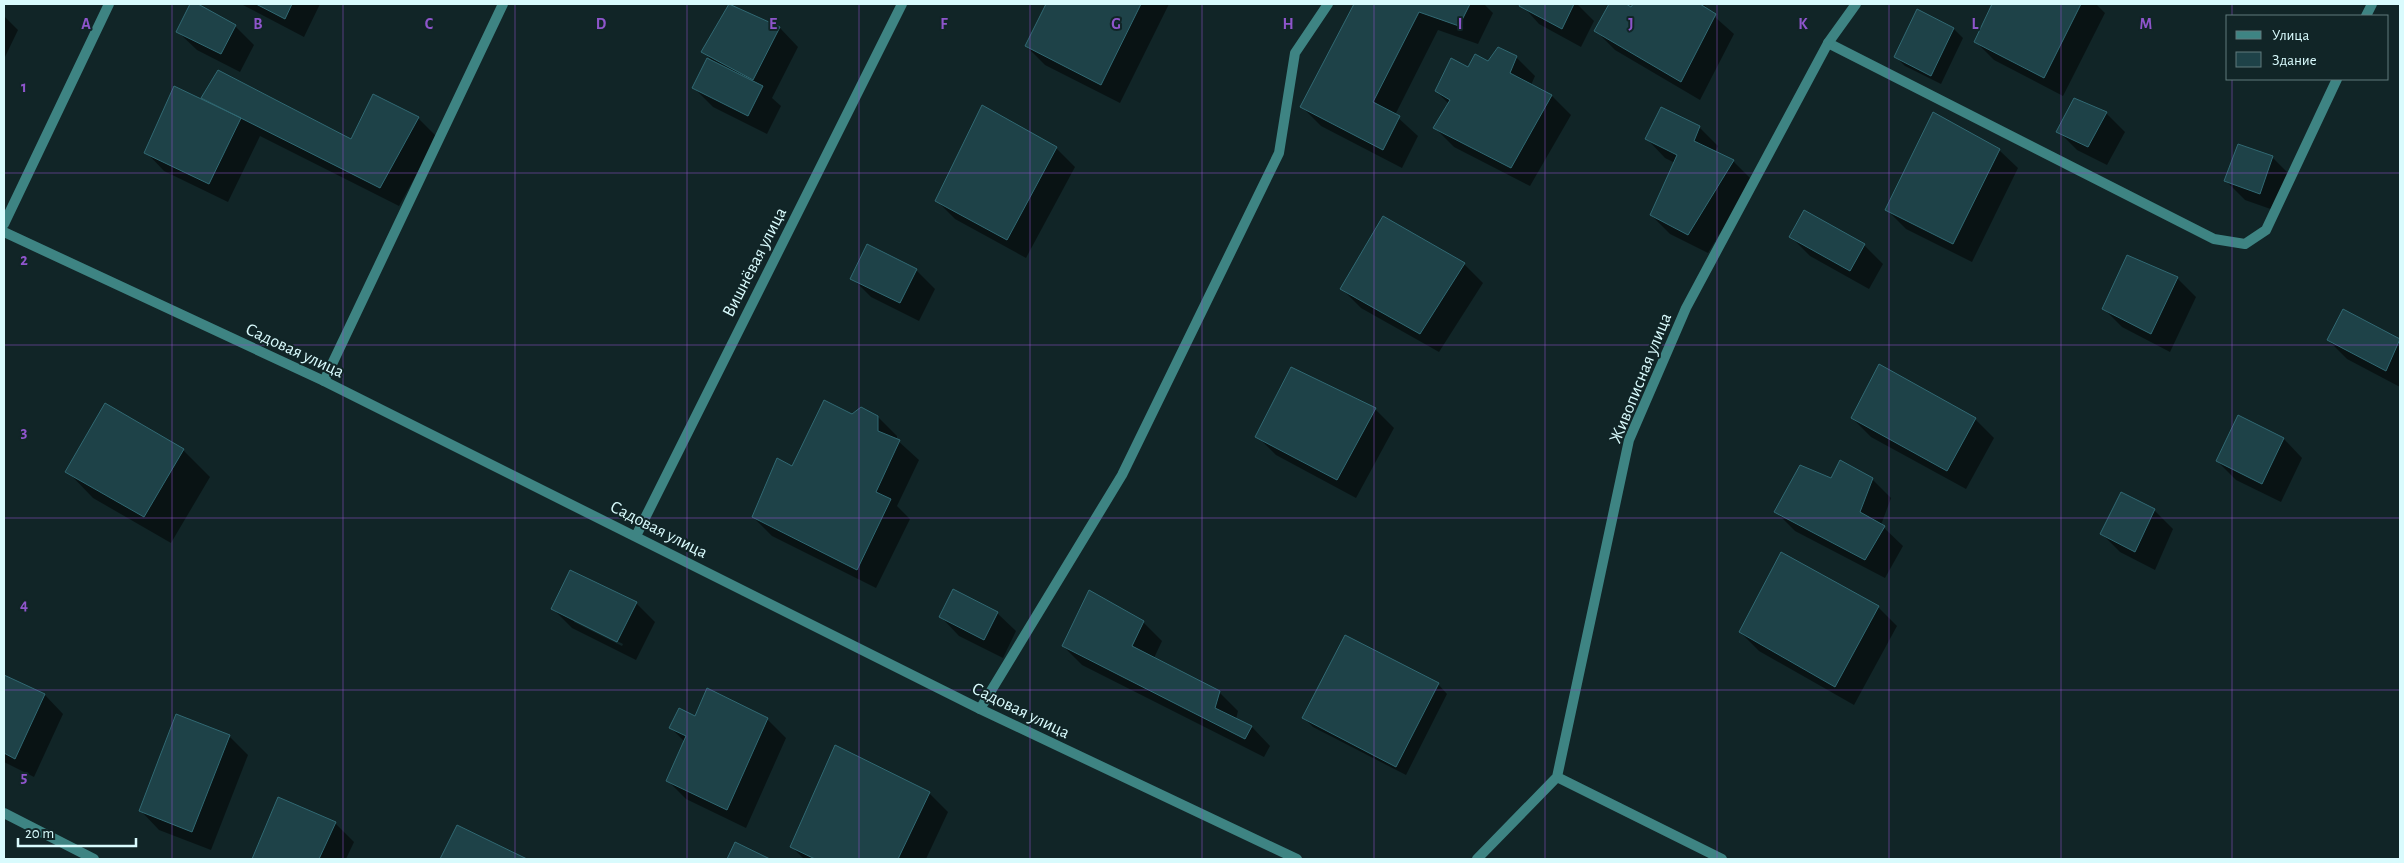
<svg xmlns="http://www.w3.org/2000/svg" width="2404" height="863" font-family="'Alegreya Sans',sans-serif">
<style>
.shadow{fill:#0007;fill-rule:evenodd}
.building{fill:#1e4248;stroke:#316973}
.lines{fill:none;stroke-linecap:round;stroke-linejoin:round}
.service{stroke:#3e8483;stroke-width:10}
.minor{stroke:#3e8483;stroke-width:10}
.grid{fill:none;stroke:#8e55cb;stroke-width:1;stroke-opacity:0.55}
.labels{text-anchor:middle;stroke-width:4;stroke-linejoin:round;paint-order:stroke}
.street-label{font-size:18px;fill:#d9fbfd;stroke:#112527}
.grid-label{font-size:16px;text-anchor:middle;font-weight:bold;fill:#8e55cb;stroke:#112527;stroke-width:4;stroke-linejoin:round;paint-order:stroke}
</style>
<rect width="100%" height="100%" fill="#112527"/>
<path class="shadow" d="M191,4L235,26L254,45L240,72L197,50L178,32Z
M241,4H320L304,37Z
M1048,4H1169L1120,103L1045,65L1026,46Z
M1355,4H1484L1493,13L1478,44L1438,30L1395,115L1418,136L1402,168L1321,126L1302,107Z
M1521,4H1577L1594,21L1581,47L1539,24Z
M1611,4H1623L1632,9L1635,4H1705L1706,9L1734,34L1700,100L1615,50L1596,31Z
M1994,4H2096L2105,13L2063,96L1994,60L1975,41Z
M1918,11L1954,29L1963,38L1941,84L1905,66L1896,57Z
M4,16L18,30L4,59Z
M780,28L798,47L772,98L781,106L767,134L713,107L694,88L714,62L703,52Z
M1516,57L1535,76L1531,85L1552,96L1571,115L1530,186L1454,147L1435,128L1449,104L1436,91L1469,69Z
M219,71L351,140L418,118L437,137L399,206L260,136L228,202L164,171L146,152L201,100Z
M2106,113L2125,132L2107,165L2077,150L2058,131Z
M1699,127L1718,146L1715,152L1733,161L1752,180L1708,253L1670,234L1651,215L1675,163L1665,158L1647,139Z
M1056,148L1075,167L1026,258L955,219L936,200Z
M1999,150L2018,168L1972,262L1906,229L1887,210Z
M2272,157L2291,176L2279,212L2245,200L2226,181Z
M1791,237L1864,245L1883,264L1869,289L1810,256Z
M1464,264L1483,283L1439,352L1361,308L1342,289Z
M916,270L935,289L919,321L871,297L852,278Z
M2177,278L2196,297L2170,352L2122,327L2103,308Z
M2344,310L2400,340V387L2347,359L2328,340Z
M1375,409L1394,428L1356,498L1276,455L1257,436Z
M852,415L878,417L897,436V440L919,460L897,506L910,519L876,588L772,536L753,517L792,468Z
M2239,417L2284,439L2302,458L2281,502L2236,480L2217,461Z
M1852,418L1975,419L1994,438L1966,489L1871,437Z
M183,450L210,477L171,543L93,498L67,471Z
M1831,479H1872L1891,498L1881,525L1903,546L1885,578L1795,531L1776,512Z
M2154,510L2173,529L2155,570L2120,552L2101,533Z
M1089,592L1143,622L1162,641L1154,658L1219,692L1238,711L1236,719L1252,727L1270,746L1264,757L1082,665L1063,646Z
M636,603L655,622L636,660L572,628L553,609ZM574,619L623,644L622,646L574,622Z
M1878,607L1897,626L1854,705L1759,651L1740,632Z
M997,613L1016,631L1003,658L959,636L941,617Z
M4,676L45,695L63,714L34,777L4,762Z
M1438,684L1447,694L1406,775L1313,727L1304,718Z
M696,718L767,719L786,738L746,828L686,799L667,780L685,742L671,728Z
M229,736L248,755L211,850L159,830L141,811Z
M929,793L948,812L926,859H804L792,847Z
M279,799L335,823L354,842L346,859H253Z
M457,827L525,859H442Z"/>
<path class="building" d="M190,4H198L236,25L221,54L176,32Z
M256,4H292L285,19Z
M729,4L780,27L753,80L701,52Z
M1046,4H1141L1101,85L1025,46Z
M1354,4H1470L1459,26L1419,12L1373,102L1400,116L1383,150L1300,107Z
M1520,4H1574L1562,29L1519,6Z
M1609,4H1626L1631,7L1633,4H1700L1716,14L1681,82L1594,31Z
M1992,4H2081L2044,78L1974,42Z
M1917,9L1954,28L1931,76L1894,57Z
M1498,47L1517,56L1510,73L1552,95L1511,168L1433,128L1450,100L1435,91L1451,58L1468,67L1475,54L1488,61Z
M707,58L763,86L748,116L692,88Z
M218,70L351,139L373,94L419,117L380,188L201,98Z
M174,86L241,118L209,184L144,153Z
M2074,98L2107,112L2088,147L2056,132Z
M982,105L1057,147L1007,240L935,201Z
M1661,107L1700,126L1694,141L1734,160L1688,235L1650,215L1677,155L1645,139Z
M1933,112L2000,149L1953,244L1885,210Z
M2238,144L2273,156L2260,194L2224,181Z
M1804,210L1865,244L1850,271L1789,237Z
M1383,216L1465,263L1420,334L1340,289Z
M867,244L917,269L900,303L850,279Z
M2127,255L2178,277L2151,334L2102,309Z
M2343,309L2400,339L2386,371L2327,340Z
M1879,364L1976,418L1947,471L1851,418Z
M1291,367L1376,408L1337,480L1255,437Z
M824,400L852,414L861,407L878,416V431L900,440L876,492L891,499L857,570L752,517L777,458L792,466Z
M105,403L184,449L144,517L65,472Z
M2238,415L2284,438L2262,484L2216,461Z
M1840,460L1873,478L1860,512L1885,526L1865,560L1774,512L1800,465L1831,478Z
M2121,492L2155,509L2135,552L2100,534Z
M1781,552L1879,606L1835,687L1739,632Z
M570,570L637,602L617,642L551,609Z
M953,589L998,612L984,640L939,617Z
M1089,590L1144,621L1132,646L1220,691L1215,708L1252,726L1245,739L1062,646Z
M1345,635L1439,683L1396,767L1302,718Z
M4,675L45,694L15,759L4,753Z
M707,688L768,718L727,810L666,781L686,736L669,728L679,708L695,716Z
M176,714L230,735L192,832L139,811Z
M835,745L930,792L898,859H815L790,847Z
M278,797L336,822L319,859H252Z
M457,825L527,859H440Z
M735,842L770,859H727Z"/>
<g class="lines">
<path class="service" d="M2366,16L2372,4
M1828,43L2214,239L2245,244L2266,230L2337,79
M324,381L503,4
M980,709L1122,475L1279,153L1295,53L1328,4"/>
<path class="minor" d="M4,224L109,4
M4,232L324,381L980,709L1297,859
M636,536L902,4
M1557,777L1722,859
M4,813L94,859
M1477,859L1557,777L1629,440L1686,308L1828,43L1856,4"/>
</g>
<path class="grid" d="M172,4V859M343,4V859M515,4V859M687,4V859M859,4V859M1030,4V859M1202,4V859M1374,4V859M1545,4V859M1717,4V859M1889,4V859M2061,4V859M2232,4V16M2232,79V859M4,173H2400M4,345H2400M4,518H2400M4,690H2400"/>
<g class="labels">
<g class="street-label">
<text transform="translate(754 262) rotate(-63)" y="6">Вишнёвая улица</text>
<text transform="translate(295 350) rotate(25)" y="6">Садовая улица</text>
<text transform="translate(1640 378) rotate(-68)" y="6">Живописная улица</text>
<text transform="translate(659 529) rotate(27)" y="6">Садовая улица</text>
<text transform="translate(1021 710) rotate(26)" y="6">Садовая улица</text>
</g>
</g>
<g class="grid-label">
<text x="86" y="29">A</text>
<text x="258" y="29">B</text>
<text x="429" y="29">C</text>
<text x="601" y="29">D</text>
<text x="773" y="29">E</text>
<text x="944" y="29">F</text>
<text x="1116" y="29">G</text>
<text x="1288" y="29">H</text>
<text x="1460" y="29">I</text>
<text x="1631" y="29">J</text>
<text x="1803" y="29">K</text>
<text x="1975" y="29">L</text>
<text x="2146" y="29">M</text>
<text x="24" y="92">1</text>
<text x="24" y="265">2</text>
<text x="24" y="437">3</text>
<text x="24" y="610">4</text>
<text x="24" y="782">5</text>
</g>
<rect width="2404" height="863" fill="none" stroke="#d9fbfd" stroke-width="10"/>
<rect x="2226" y="15" width="162" height="65" fill="#112527" stroke="#617b7d"/>
<rect x="2236" y="31" width="25" height="8" fill="#3e8483" stroke="#617b7d"/>
<text x="2272" y="40" font-size="15" fill="#d9fbfd">Улица</text>
<rect x="2236" y="52" width="25" height="15" fill="#1e4248" stroke="#617b7d"/>
<text x="2272" y="65" font-size="15" fill="#d9fbfd">Здание</text>
<path d="M18 838v8h118v-8" fill="none" stroke="#d9fbfd" stroke-width="2.5"/>
<text x="25" y="838" font-size="15" fill="#d9fbfd" stroke="#112527" stroke-width="4" paint-order="stroke">20 m</text>
</svg>
